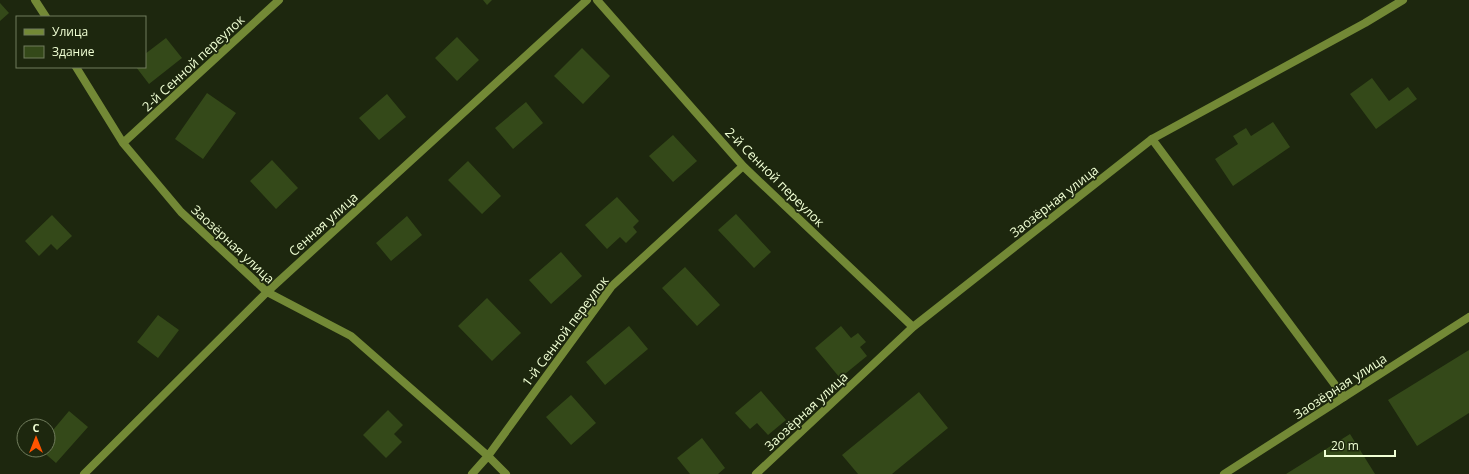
<svg xmlns="http://www.w3.org/2000/svg" width="1469" height="474" font-family="'Open Sans',sans-serif">
<style>
.building{fill:#344919}
.lines{fill:none;stroke-linecap:round;stroke-linejoin:round}
.service{stroke:#738936;stroke-width:8}
.minor{stroke:#738936;stroke-width:8}
.labels{text-anchor:middle;stroke-width:3.5;stroke-linejoin:round;paint-order:stroke}
.street-label{font-size:13px;fill:#f0ffd4;stroke:#1d270e}
</style>
<rect width="100%" height="100%" fill="#1d270e"/>
<path class="building" d="M483,0H492L487,5Z
M0,3L9,13L0,21Z
M457,37L479,60L457,81L435,58Z
M166,38L182,58L149,84L136,67H145V54Z
M582,48L610,76L583,104L554,76Z
M1372,78L1389,101L1408,87L1417,99L1376,129L1350,94Z
M207,93L236,113L203,159L175,139Z
M387,94L406,117L379,140L359,118Z
M526,102L543,123L513,149L495,128Z
M1273,122L1290,147L1233,186L1215,159L1238,144L1233,136L1246,128L1251,136Z
M673,135L697,161L673,182L649,156Z
M272,160L298,188L276,209L250,181Z
M468,161L501,196L482,214L448,180Z
M617,197L639,221L633,227L637,232L626,243L620,237L607,249L585,225Z
M736,214L771,252L754,268L718,230Z
M52,215L72,236L57,250L51,244L39,256L25,241Z
M407,216L422,235L391,261L376,243Z
M561,252L582,276L551,304L529,280Z
M685,267L720,305L697,326L662,288Z
M487,298L521,333L492,361L458,326Z
M158,315L179,330L158,358L137,342Z
M629,326L648,349L605,385L586,362Z
M841,326L851,338L858,333L866,342L860,347L867,356L840,378L815,348Z
M1469,350V413L1417,446L1388,400Z
M761,391L786,420L768,435L757,423L750,429L735,413Z
M919,392L948,428L892,474H858L842,455Z
M571,395L596,423L571,445L546,417Z
M388,410L403,425L394,434L402,442L386,458L363,435Z
M69,411L88,427L56,463L41,450H48V436Z
M1350,434L1375,474H1286Z
M702,438L725,468L718,474H690L677,458Z"/>
<g class="lines">
<path class="service" d="M1152,139L1344,397"/>
<path class="minor" d="M35,0L46,17
M597,0L743,166L913,327
M76,67L123,143L181,212L267,292L351,336L488,456L506,474
M123,143L279,0
M84,474L267,292L587,0
M472,474L488,456L612,286L743,166
M756,474L913,327L1152,139L1365,23L1403,0
M1224,474L1469,317"/>
</g>
<g class="labels">
<g class="street-label">
<text transform="translate(193 63) rotate(-43)" y="5">2-й Сенной переулок</text>
<text transform="translate(775 177) rotate(45)" y="5">2-й Сенной переулок</text>
<text transform="translate(1054 201) rotate(-38)" y="5">Заозёрная улица</text>
<text transform="translate(323 224) rotate(-42)" y="5">Сенная улица</text>
<text transform="translate(233 244) rotate(43)" y="5">Заозёрная улица</text>
<text transform="translate(565 331) rotate(-53)" y="5">1-й Сенной переулок</text>
<text transform="translate(1340 386) rotate(-33)" y="5">Заозёрная улица</text>
<text transform="translate(806 411) rotate(-43)" y="5">Заозёрная улица</text>
</g>
</g>
<rect x="16" y="16" width="130" height="52" fill="#1d270e" stroke="#717d5d"/>
<rect x="24" y="29" width="20" height="6" fill="#738936" stroke="#717d5d"/>
<text x="52" y="36" font-size="12" fill="#f0ffd4">Улица</text>
<rect x="24" y="46" width="20" height="12" fill="#344919" stroke="#717d5d"/>
<text x="52" y="56" font-size="12" fill="#f0ffd4">Здание</text>
<g transform="translate(36 438)"><circle r="19" fill="#1d270e" stroke="#717d5d"/>
<path d="M0-3L7 15L0 10L-7 15Z" fill="#ff5400"/>
<text y="-6" font-size="11" font-weight="bold" text-anchor="middle" fill="#f0ffd4">С</text>
</g>
<path d="M1325 450v6h70v-6" fill="none" stroke="#f0ffd4" stroke-width="2"/>
<text x="1331" y="450" font-size="12" fill="#f0ffd4" stroke="#1d270e" stroke-width="3" paint-order="stroke">20 m</text>
</svg>
